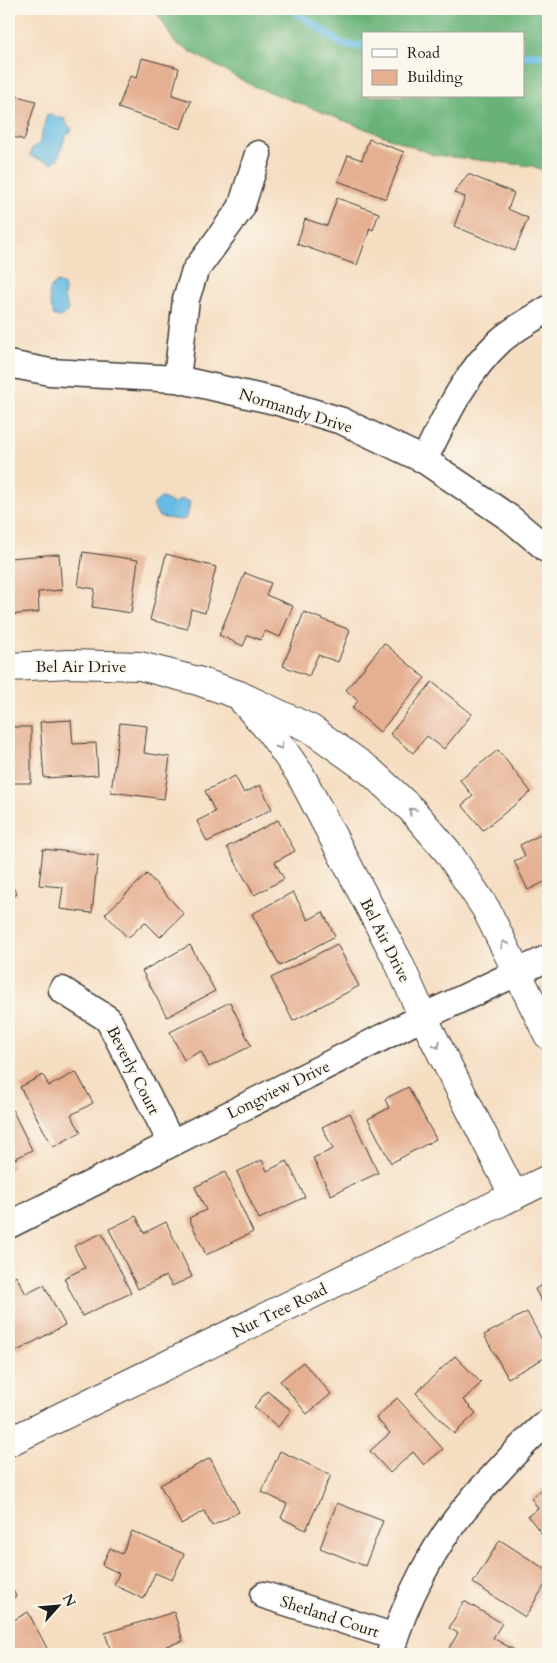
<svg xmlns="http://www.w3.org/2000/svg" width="557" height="1663" font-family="Cardo,serif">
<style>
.forest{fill:#68b278;stroke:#42674a;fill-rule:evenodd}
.water{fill:#67bce3;stroke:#426c80}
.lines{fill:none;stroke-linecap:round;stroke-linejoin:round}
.stream{stroke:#67bce3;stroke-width:8}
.building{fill:#e5af91}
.street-casing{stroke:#3d3935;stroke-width:29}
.secondary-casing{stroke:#3d3935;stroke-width:30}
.street{stroke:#fff;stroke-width:26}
.secondary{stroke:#fff;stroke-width:28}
.oneway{stroke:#999}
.labels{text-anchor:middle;stroke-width:4;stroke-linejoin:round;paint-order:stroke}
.street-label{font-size:16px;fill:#1c1c1c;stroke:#fbf7ec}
</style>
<rect width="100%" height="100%" fill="#fbf7ec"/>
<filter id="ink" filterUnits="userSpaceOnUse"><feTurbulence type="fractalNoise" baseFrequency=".02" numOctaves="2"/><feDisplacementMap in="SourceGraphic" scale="10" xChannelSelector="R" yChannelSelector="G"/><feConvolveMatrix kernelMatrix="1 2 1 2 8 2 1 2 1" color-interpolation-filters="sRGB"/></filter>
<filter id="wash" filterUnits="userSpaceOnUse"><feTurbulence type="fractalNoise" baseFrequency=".0096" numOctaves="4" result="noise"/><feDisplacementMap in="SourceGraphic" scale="20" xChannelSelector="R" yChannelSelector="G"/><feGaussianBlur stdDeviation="1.12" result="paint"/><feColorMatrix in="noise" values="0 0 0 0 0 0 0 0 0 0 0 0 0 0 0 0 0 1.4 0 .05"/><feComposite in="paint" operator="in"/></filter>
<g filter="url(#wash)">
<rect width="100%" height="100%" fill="#f5ddc1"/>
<path class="forest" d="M155,9H548V172L532,166L434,155L251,85L175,43ZM363,34H523V96H363Z"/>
<path class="water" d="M47,114L65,119L67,125L72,129L70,133L66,135L58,159L52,163L30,156L32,148L39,144Z
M58,282L64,285L65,290L64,298L68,308L66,313L61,317L54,316C51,304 43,290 58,282Z
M161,498L165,499L174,504L181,499L190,502L188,513L185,519L180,520L159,517L153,505Z"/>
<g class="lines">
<path class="stream" d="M292,9L343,45L363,46
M523,55L548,56"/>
</g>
<g id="blocks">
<path class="building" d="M142,58L179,68L172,95L191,101L181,129L118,108L130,76L137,78Z
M9,94L36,101L24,140L11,136L9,141Z
M369,139L404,152L386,199L338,181L348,155L362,160Z
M468,174L514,193L508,209L528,218L515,251L454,226L465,197L454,193Z
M337,198L379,213L373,230L370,228L357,265L297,244L305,219L327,226Z
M83,552L138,560L131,613L92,607L95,589L78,586Z
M59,554L62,590L38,592L39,612L9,615V558Z
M166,554L216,567L205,613L191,609L187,629L150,620Z
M245,573L271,583L266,595L293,606L280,637L265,631L261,640L248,635L243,646L219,635Z
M304,612L350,630L338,662L318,655L309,676L283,666Z
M384,643L425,678L380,732L352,708L358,701L346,690Z
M432,682L472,714L444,749L427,736L413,753L390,734Z
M71,720L73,744L96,743L98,775L44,778L40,722Z
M120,723L147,726L144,753L170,757L164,799L111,792Z
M9,727H31V783H9Z
M498,750L531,792L483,830L462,805L473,796L460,780Z
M235,776L244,793L260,785L272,809L207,842L197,821L215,812L205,791Z
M278,820L295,851L275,862L284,879L254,895L227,847Z
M548,831V880L528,890L514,861L525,856L520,845Z
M43,849L98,855L92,913L60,909L63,887L39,885Z
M147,874L184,914L160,937L145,922L128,938L105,914Z
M9,882L17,894L9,899Z
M293,892L308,920L323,912L335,936L280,966L252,914Z
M337,944L359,986L293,1021L271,978Z
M190,945L215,991L167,1017L142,971Z
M230,1002L251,1046L209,1067L201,1051L184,1060L170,1032Z
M76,1072L93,1103L71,1115L81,1132L53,1147L20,1087L43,1075L49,1086Z
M408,1087L436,1139L391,1163L368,1119L389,1108L385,1099Z
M9,1105H10L32,1150L11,1161L14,1167L9,1170Z
M350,1113L378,1173L331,1195L313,1158L333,1149L322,1127Z
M262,1160L267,1171L287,1161L305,1197L259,1219L237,1172Z
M225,1172L253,1232L206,1255L189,1218L206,1210L195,1187Z
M136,1216L144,1233L166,1222L192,1277L172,1286L166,1276L138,1289L109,1229Z
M102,1233L131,1293L82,1316L64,1278L85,1268L74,1246Z
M16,1276L26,1294L44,1285L65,1325L17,1351L9,1335V1280Z
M548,1282V1314L535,1289Z
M527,1312L548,1351V1356L508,1378L484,1335Z
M455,1356L481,1383L463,1400L476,1413L454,1434L416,1393Z
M303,1362L331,1394L307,1414L280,1381Z
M267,1391L291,1410L278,1427L254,1407Z
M397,1398L443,1449L424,1465L413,1452L390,1473L370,1451L390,1433L376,1418Z
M280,1451L331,1475L306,1530L281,1518L287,1504L262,1492Z
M210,1458L239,1512L212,1526L204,1511L181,1524L160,1485Z
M548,1485V1542L528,1516L538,1508L531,1498Z
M337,1503L383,1521L365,1566L320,1548Z
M132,1531L184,1554L172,1580L155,1573L144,1599L114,1585L119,1573L102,1565L110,1548L122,1554Z
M500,1540L548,1571V1580L525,1617L473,1583Z
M9,1583L16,1596L9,1600Z
M464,1601L502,1623L493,1638L516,1651L514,1654H446L458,1633L449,1628Z
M28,1612L50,1654H9V1623Z
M174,1612L183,1641L166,1646L168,1654H131L130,1650L112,1654L105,1633Z"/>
</g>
</g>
<g filter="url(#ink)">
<use href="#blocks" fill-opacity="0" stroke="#3d3935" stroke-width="1"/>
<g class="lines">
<g class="street-casing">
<path id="street" d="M9,364L50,372L177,379L275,401L342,421L424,460L511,519L548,550
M177,379L186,299L195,271L241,208L258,154
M424,460C445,418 465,373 500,341C513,329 533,319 548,309
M62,990L108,1019L171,1142
M9,1225L423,1017L548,958
M264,1595L395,1637
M390,1654C404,1602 435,1542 471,1501C481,1489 492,1478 502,1467C517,1451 531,1435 548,1422"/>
</g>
<g class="secondary-casing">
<path id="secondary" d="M9,667L70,664L140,666L198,681L239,695L311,729L370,771L412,810L448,852L486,909L548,1035
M244,702L270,731L300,774L399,963L423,1017L514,1196
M9,1442L548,1179"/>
</g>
<use href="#street" class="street"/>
<use href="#secondary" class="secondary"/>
</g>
<defs><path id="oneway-chevron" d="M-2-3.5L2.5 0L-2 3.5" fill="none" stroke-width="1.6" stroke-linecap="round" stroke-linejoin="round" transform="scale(1.25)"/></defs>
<g class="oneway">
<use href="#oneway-chevron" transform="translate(280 746) rotate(55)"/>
<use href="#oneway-chevron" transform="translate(412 811) rotate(-133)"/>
<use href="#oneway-chevron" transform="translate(504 944) rotate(-117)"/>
<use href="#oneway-chevron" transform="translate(437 1045) rotate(63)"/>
</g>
</g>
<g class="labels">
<g class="street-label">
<text transform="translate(296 410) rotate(17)" y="6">Normandy Drive</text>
<text x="81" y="672">Bel Air Drive</text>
<text transform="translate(386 940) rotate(63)" y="6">Bel Air Drive</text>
<text transform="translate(134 1070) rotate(63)" y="6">Beverly Court</text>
<text transform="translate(278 1089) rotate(-26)" y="6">Longview Drive</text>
<text transform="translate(279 1310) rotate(-26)" y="6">Nut Tree Road</text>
<text transform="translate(330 1616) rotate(18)" y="6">Shetland Court</text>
</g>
</g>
<rect width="557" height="1663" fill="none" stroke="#fbf7ec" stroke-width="30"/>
<rect x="362" y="32" width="162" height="65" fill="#fbf7ec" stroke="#a29f99"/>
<rect x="372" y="49" width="25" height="8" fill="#ffffff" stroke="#a29f99"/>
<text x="407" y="58" font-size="15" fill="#1c1c1c">Road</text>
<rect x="372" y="70" width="25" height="15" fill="#e5af91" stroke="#a29f99"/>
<text x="407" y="82" font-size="15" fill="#1c1c1c">Building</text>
<g transform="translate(58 1606) rotate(63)" stroke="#fbf7ec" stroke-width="4" paint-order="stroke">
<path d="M0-4L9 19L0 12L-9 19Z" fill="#1c1c1c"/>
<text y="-8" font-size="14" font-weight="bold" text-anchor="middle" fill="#1c1c1c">N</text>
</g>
</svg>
